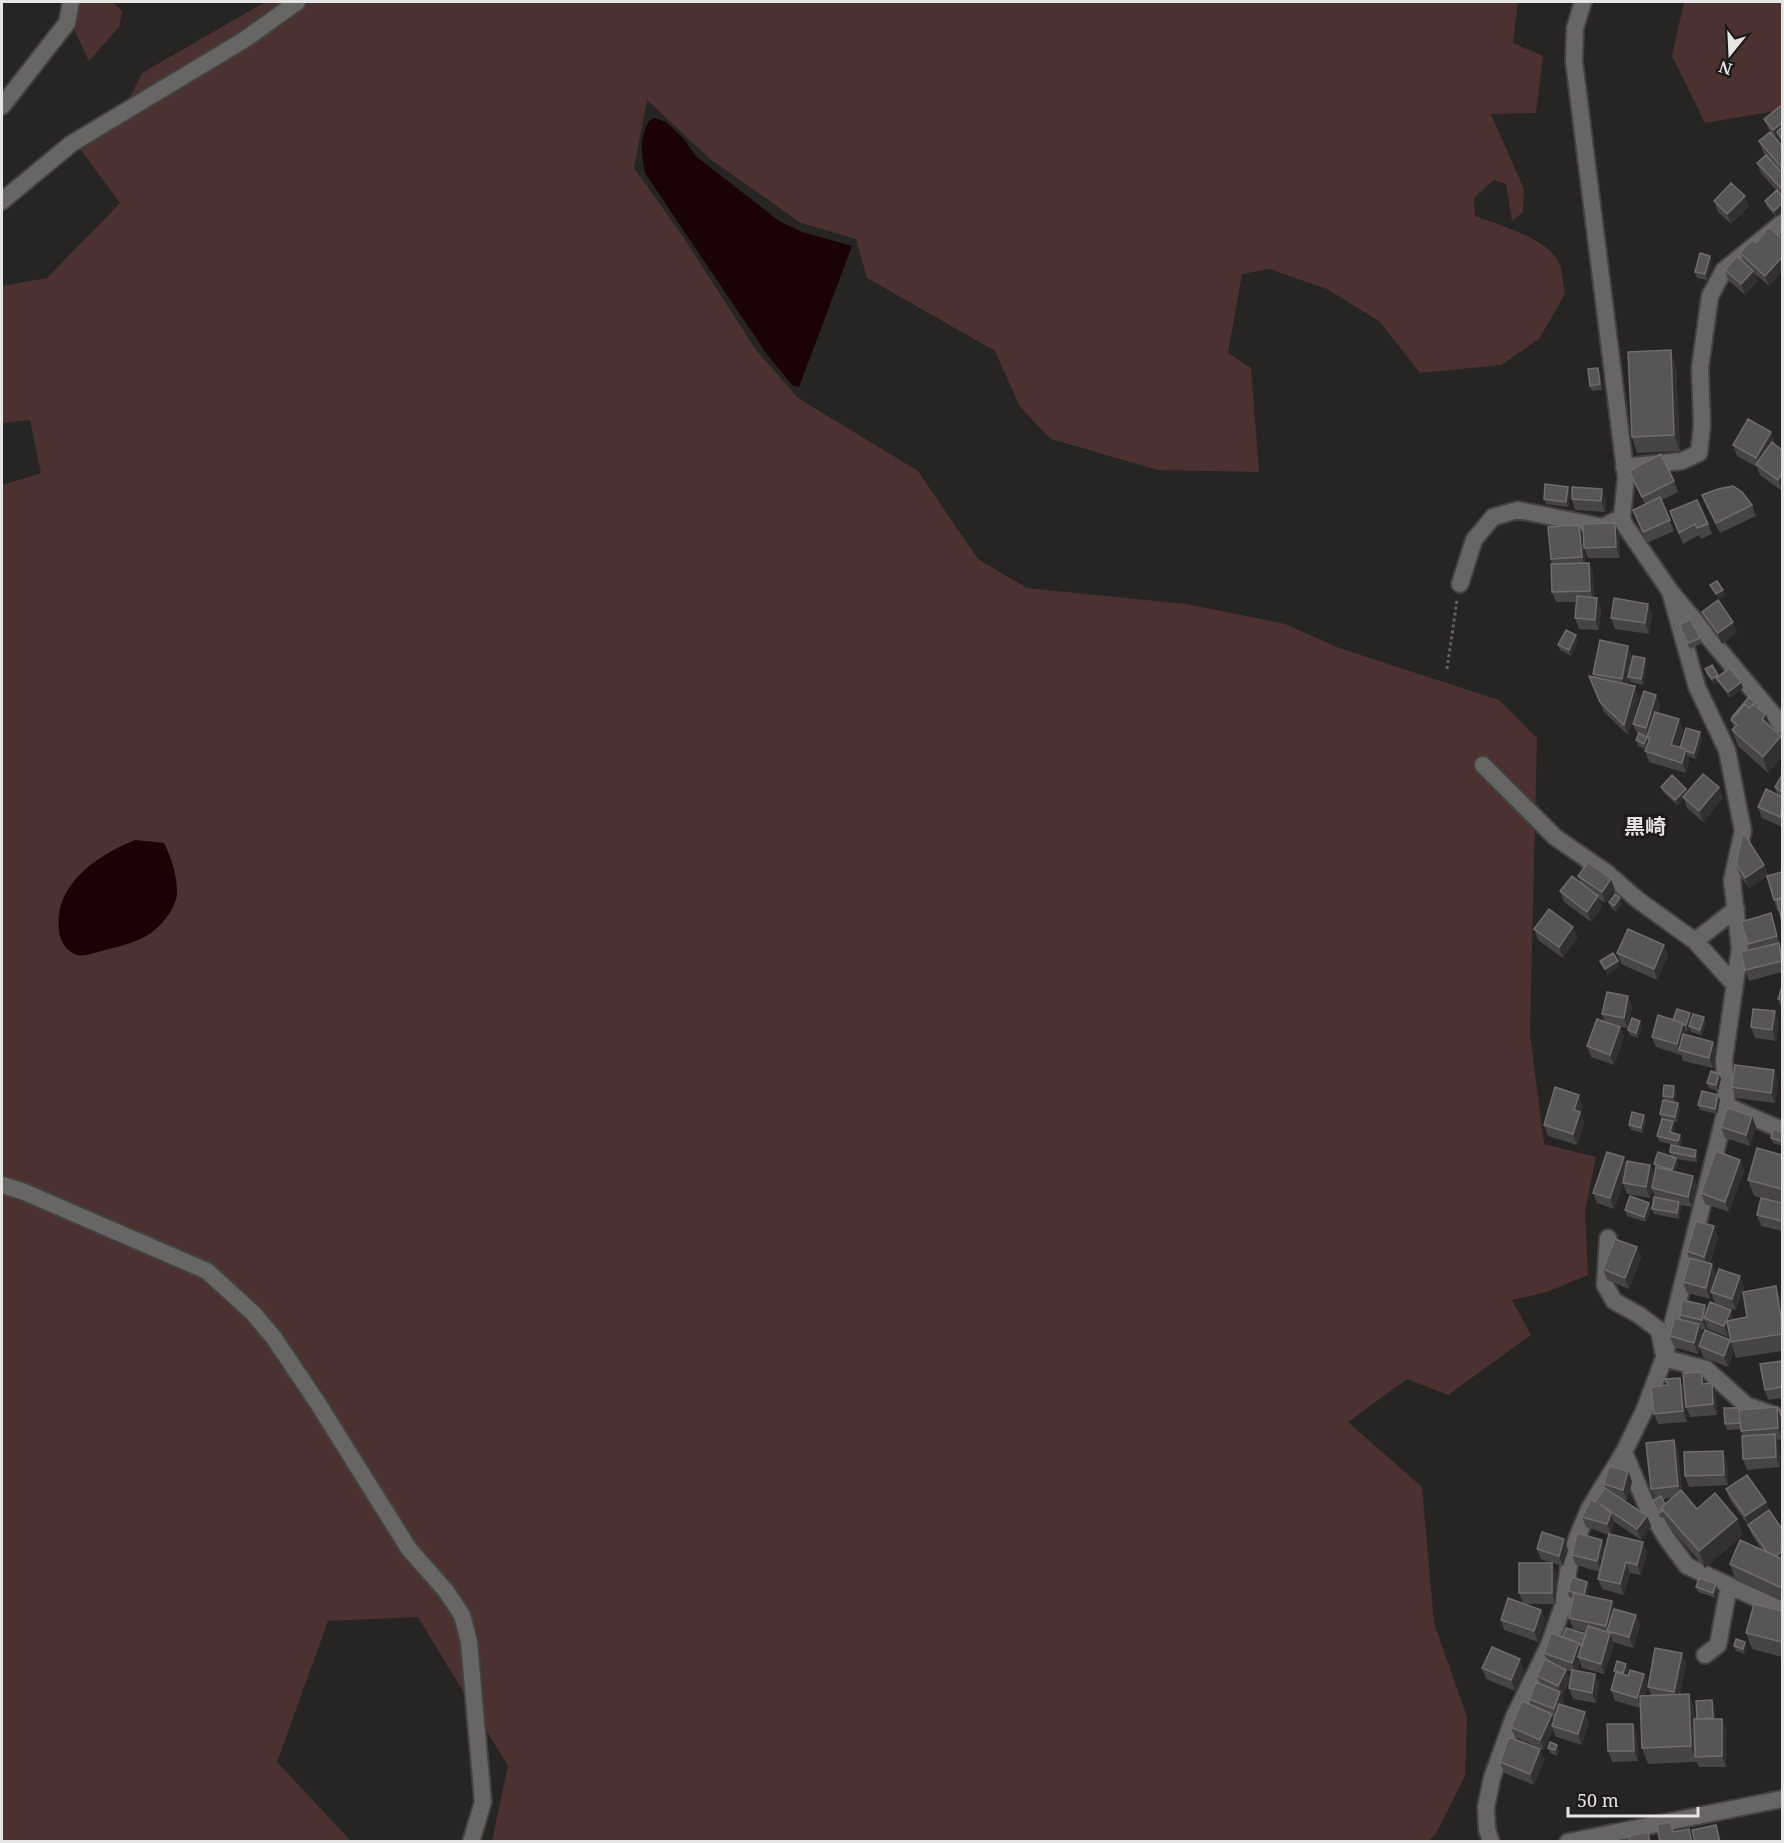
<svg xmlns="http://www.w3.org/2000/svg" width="1784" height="1843" font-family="'Noto Serif','Noto Sans JP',serif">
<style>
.green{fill:#4c3131}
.water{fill:#1b0305}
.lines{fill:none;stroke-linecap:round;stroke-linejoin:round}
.minor-casing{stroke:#444141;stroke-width:20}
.tertiary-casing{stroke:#444141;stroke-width:20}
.path{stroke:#636060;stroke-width:3;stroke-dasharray:3 3;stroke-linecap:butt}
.minor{stroke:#686565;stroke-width:16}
.tertiary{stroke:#686565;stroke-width:16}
.wall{fill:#474444;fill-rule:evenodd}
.shaded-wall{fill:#333030}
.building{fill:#585555;stroke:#6f6c6c;stroke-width:1.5}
.labels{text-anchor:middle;stroke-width:6;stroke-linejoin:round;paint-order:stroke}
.quarter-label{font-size:21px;font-weight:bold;fill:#e5e1e1;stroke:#1d1a1a}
</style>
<rect width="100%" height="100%" fill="#272424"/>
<path class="green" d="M78,2H113L122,11L119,27L89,61L75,32Z
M265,2H285L243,33L129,99L142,73Z
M308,2H1518L1513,43L1543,56L1536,113L1491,114L1524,189L1523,212L1512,221L1506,184L1494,180L1474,198L1475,216C1499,225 1546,238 1558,261C1563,270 1563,285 1565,294L1539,339L1501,365L1420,373L1380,322L1327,289L1269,269L1242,274L1228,353L1251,368L1259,472L1158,470L1051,439L1020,407L995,351L867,278L856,239L801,223L710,159L647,100L634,168L682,235L756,350L798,398L918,471L978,559L1027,588L1186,604L1285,624L1339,648L1499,700L1537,738L1530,1033L1544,1144L1596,1157L1585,1211L1588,1275L1547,1292L1512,1300L1531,1335L1448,1395L1407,1379L1348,1422L1422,1487L1434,1623L1467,1717L1465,1776L1436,1833L1428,1842L492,1841L508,1766L418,1617L328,1621L277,1762L351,1841H2V485L41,473L30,420L2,423V286L47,278L120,203L78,146L259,39Z
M1684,2H1782V110L1705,123L1672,56Z"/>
<path class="water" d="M655,118L666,122L683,138L697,157L779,221L802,232L852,246L799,387L792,385L766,353L645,173C641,151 639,141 649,121Z
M135,840L164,843C171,857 177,875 177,891C178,907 160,928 148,935C136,942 122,946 109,949C100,951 86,957 77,955C67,952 60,941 59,931C53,884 98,855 135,840Z"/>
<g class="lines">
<g class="minor-casing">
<path id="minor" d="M1583,2L1575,28L1574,61L1626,478L1622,517L1624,524L1670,591L1782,725
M2,106L67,23L71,2
M2,201L71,144L244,40L297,2
M1624,467L1682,461L1699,453L1702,425L1700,368L1710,296L1724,270L1782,223
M1460,584L1474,540L1493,517L1518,510L1603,527L1622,517
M1483,765L1555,837L1607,873L1638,900L1695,941L1735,985
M1695,941L1736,909
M1727,1106L1782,1130
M2,1185L22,1191L207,1271L253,1313L274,1338L317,1402L409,1549L446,1591L462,1615L469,1642L483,1802L471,1842
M1608,1238L1605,1285L1614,1301L1639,1315L1659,1330L1663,1351
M1664,1358L1706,1369L1746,1405L1782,1418
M1624,1452L1645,1502L1667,1539L1687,1566L1782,1610
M1705,1655L1718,1645L1729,1585
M1491,1842L1487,1829L1486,1807L1492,1778L1514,1717L1549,1645L1563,1606L1569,1566L1577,1538L1589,1509L1624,1452L1644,1411L1664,1358L1727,1106L1724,1060L1740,948L1732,880L1743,831L1727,750L1697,687L1670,591"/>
</g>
<g class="tertiary-casing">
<path id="tertiary" d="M1568,1842L1782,1799"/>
</g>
<path class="path" d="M1447,669L1457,600"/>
<use href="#minor" class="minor"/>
<use href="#tertiary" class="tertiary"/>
</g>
<path class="wall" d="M1782,105V145L1780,139L1778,141L1782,146V197L1761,173L1757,163L1765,155L1763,152L1759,141L1770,132L1764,119Z
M1782,197L1776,217L1767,207L1765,201Z
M1714,201L1749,206L1731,224L1718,212Z
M1756,243L1769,286L1754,273L1757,281L1745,295L1728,280L1725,270L1743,261L1740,253Z
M1712,261L1707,280L1697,278L1695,272Z
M1676,366L1680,451L1637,453L1632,437Z
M1598,368L1600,373L1602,390L1592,391L1590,386Z
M1775,442L1774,444L1782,491L1760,475L1757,467L1737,456L1733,445Z
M1629,471L1674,481L1678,492L1662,500L1674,531L1647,543L1633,510L1645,504L1633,481Z
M1568,487L1570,493L1568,507L1546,504L1544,499Z
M1702,495L1752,505L1756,516L1720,533L1706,506Z
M1572,499L1606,500L1605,512L1575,510Z
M1670,511L1708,524L1712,534L1701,539L1699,535L1683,544Z
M1615,523L1619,534L1620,558H1588L1584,548Z
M1583,535L1585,563H1589L1593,573L1594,598L1601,609L1599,630L1579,629L1575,618L1576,602H1556L1552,592V564L1551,559Z
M1648,604L1652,615L1649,634L1615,629L1611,618Z
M1702,612L1737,632L1722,644L1706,622Z
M1679,625L1700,638L1702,643L1690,649Z
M1578,641L1571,656L1560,650L1558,645Z
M1632,657L1627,684L1639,697L1628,735L1604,712L1589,676L1594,678L1593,674Z
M1647,663L1643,685L1630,682L1628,677Z
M1705,669L1718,675L1719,676L1743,688L1730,698L1718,682L1714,684L1707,675Z
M1656,695L1660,705L1658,713L1683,730L1677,747L1680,748L1702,738L1696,759L1688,756L1689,760L1686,773L1649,762L1645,751L1646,749L1638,746L1636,740L1638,735L1633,724Z
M1756,703L1758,708L1766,714L1770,726L1768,773L1738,746L1732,730L1734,728L1731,720Z
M1782,775V827L1762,818L1758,807L1777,795L1775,787Z
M1661,787L1687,792L1719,787L1723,798L1703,822L1687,808L1684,798L1677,805L1663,792Z
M1736,863L1764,865L1768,875L1782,872V922L1780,910L1777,911L1774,900L1767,876L1749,888L1739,874Z
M1578,876L1615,890L1605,903L1599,899L1602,907L1591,922L1564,902L1560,891L1581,883Z
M1609,902L1622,903L1616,911L1611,908Z
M1771,913L1782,953V972L1749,981L1745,970L1750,949L1741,922Z
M1573,927L1577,938L1563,958L1538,940L1534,929Z
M1617,953L1668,956L1657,980L1621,964Z
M1782,987V1010L1778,999Z
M1632,1006L1628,1028L1620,1027L1624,1037L1614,1065L1591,1057L1587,1046L1605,1022L1602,1014Z
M1704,1017L1706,1023L1702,1035L1691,1032L1689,1027L1688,1031L1686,1030L1687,1033V1035L1713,1042L1716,1053L1713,1068L1683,1061L1681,1055L1656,1047L1652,1037L1673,1020Z
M1779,1022L1776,1041L1755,1038L1751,1027Z
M1642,1027L1638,1038L1630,1035L1628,1030Z
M1719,1074L1721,1079L1718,1091L1709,1088L1707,1083Z
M1778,1081L1775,1103L1736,1098L1732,1087Z
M1676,1091L1675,1102L1678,1103L1680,1108L1677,1122H1673L1675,1127L1673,1133L1680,1135L1682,1140L1680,1147L1659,1141L1657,1136L1661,1119L1660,1114L1664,1100L1663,1096Z
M1720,1100L1717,1114L1700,1110L1698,1105Z
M1583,1105L1581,1113L1584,1123L1577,1145L1548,1136L1544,1125Z
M1752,1116L1756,1127L1750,1146L1725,1138L1721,1127Z
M1646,1120L1643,1133L1631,1130L1629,1125Z
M1782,1132V1146L1773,1143L1771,1138Z
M1670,1152L1698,1155L1697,1162L1676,1159L1678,1163L1675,1172L1693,1176L1697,1186L1692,1207L1680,1205L1681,1207L1679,1219L1654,1214L1652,1209L1655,1197L1652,1189L1650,1198L1627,1194L1623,1183L1624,1180L1614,1209L1597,1203L1593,1193L1626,1165H1650L1654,1176L1656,1169L1654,1164L1671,1156Z
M1782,1155V1231L1761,1226L1757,1215L1774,1201L1754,1196L1748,1180Z
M1740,1160L1744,1171L1729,1212L1705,1204L1701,1193Z
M1651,1208L1646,1222L1627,1216L1625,1210Z
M1714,1226L1718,1237L1710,1263L1712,1264L1716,1274L1744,1287L1736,1310L1715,1303L1711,1293L1710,1299L1687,1293L1683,1282L1689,1259L1687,1251Z
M1637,1247L1641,1258L1629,1289L1607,1280L1603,1269Z
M1776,1286L1782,1308V1351L1736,1358L1734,1351L1728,1367L1703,1357L1700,1348L1698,1354L1674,1347L1670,1336L1681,1320L1680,1315L1707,1310H1731L1734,1320L1747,1317ZM1707,1326L1708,1329L1728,1337L1729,1334L1730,1340L1703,1335L1701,1329L1706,1330Z
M1782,1361V1398L1768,1400L1765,1390Z
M1680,1378L1684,1389L1687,1422L1658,1424L1654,1414L1667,1385Z
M1706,1383L1716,1394L1717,1415L1690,1417L1686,1407Z
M1739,1408L1740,1410L1781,1418L1782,1439L1777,1440L1779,1445L1780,1467L1747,1470L1743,1459V1436L1740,1429L1727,1430L1725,1424Z
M1674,1440L1678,1450L1682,1491L1697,1509L1743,1535L1705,1568L1667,1524L1664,1516L1661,1518L1652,1501L1655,1499L1651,1489ZM1672,1498L1665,1504L1662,1499Z
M1723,1451L1727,1462L1728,1485L1689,1487L1685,1476Z
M1628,1471L1632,1482L1627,1500L1621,1499L1647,1516L1651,1526L1641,1540L1613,1521L1614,1524L1611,1534L1643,1542L1647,1553L1641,1575L1630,1573L1624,1595L1602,1589L1598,1579L1600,1572L1576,1565L1572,1555L1605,1548L1609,1535L1586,1527L1582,1517L1605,1488L1604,1484Z
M1726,1489L1766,1502L1770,1512L1782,1529V1601L1735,1580L1730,1564L1762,1550L1752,1535L1748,1525L1730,1500Z
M1537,1549L1568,1550L1563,1566L1552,1563L1556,1574V1604H1524L1541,1610L1545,1620L1538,1642L1504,1630L1501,1620L1523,1603L1519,1593L1552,1563L1541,1559Z
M1587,1582L1589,1587L1587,1595L1612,1601L1615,1609L1636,1615L1640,1626L1633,1648L1613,1642L1614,1644L1604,1674L1582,1668L1580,1662L1577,1670L1599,1684L1596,1703L1573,1699L1569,1688L1572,1672L1566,1670L1570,1680L1562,1696L1564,1702L1563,1706L1585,1712L1589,1723L1582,1745L1556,1737L1553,1730L1544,1750L1515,1737L1511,1727L1531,1705L1529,1699L1540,1684L1537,1676L1547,1660L1544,1653L1563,1637L1586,1634V1632L1573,1629L1569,1618L1573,1598L1569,1597L1568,1591Z
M1696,1587L1718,1589L1715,1598L1698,1592Z
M1782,1611V1657L1752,1649L1746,1633Z
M1734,1646L1747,1647L1745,1654L1736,1651Z
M1682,1653L1686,1664L1680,1694H1689L1694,1710L1695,1719H1697L1712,1700L1714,1706L1715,1719H1722L1726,1730V1767H1699L1696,1761V1762L1648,1764L1642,1748L1641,1708L1615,1701L1611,1690L1616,1674L1614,1671L1628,1669L1626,1675L1628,1676L1644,1674L1648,1685L1645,1696L1651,1695L1648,1687Z
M1482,1668L1524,1670L1515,1691L1486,1679Z
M1633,1724L1637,1735L1638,1761L1612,1762L1608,1751Z
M1557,1745L1559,1750L1557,1756L1550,1753L1548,1748Z
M1540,1749L1544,1760L1534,1785L1504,1773L1500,1762Z"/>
<path class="shaded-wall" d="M1782,123V137L1777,132L1780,139L1777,141L1773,130Z
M1745,196L1749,206L1731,224L1727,214Z
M1782,203V210L1776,217L1774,211Z
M1710,256L1712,261L1707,280L1705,274Z
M1782,257V272L1769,286L1765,276Z
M1753,271L1757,281L1745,295L1741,284Z
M1671,350L1676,366L1680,451L1674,435Z
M1598,368L1600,373L1602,390L1600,384Z
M1771,432L1775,442L1761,468L1759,467L1756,458Z
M1782,474V491L1778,480Z
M1568,487L1570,493L1568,507L1566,502Z
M1602,489L1606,500L1605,512L1601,501Z
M1615,523L1619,534L1620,558L1616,547Z
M1579,525L1583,535L1585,568L1582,557Z
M1589,563L1593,573L1594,601L1590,591Z
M1723,590L1725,596L1718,600L1716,594Z
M1597,598L1601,609L1599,630L1595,620Z
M1648,604L1652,615L1649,634L1645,623Z
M1733,622L1737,632L1722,644L1718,633Z
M1576,635L1578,641L1571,656L1569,650Z
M1628,646L1632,657L1625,690L1622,679Z
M1645,658L1647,663L1643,685L1641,679Z
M1718,675L1720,680L1716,678L1718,682L1714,684L1712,679Z
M1741,682L1743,688L1730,698L1728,692Z
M1635,686L1639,697L1628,735L1624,725Z
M1656,695L1660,705L1650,738L1646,728Z
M1766,714L1772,730L1762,719Z
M1679,719L1683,730L1675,756L1671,745Z
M1700,732L1702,738L1696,759L1694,753Z
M1781,736L1782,739V757L1768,773L1763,757Z
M1647,737L1649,743L1646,749L1644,744Z
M1686,749L1689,760L1686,773L1682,763Z
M1719,787L1723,798L1703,822L1699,811Z
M1686,789L1688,794L1677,805L1675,800Z
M1764,865L1768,876L1749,888L1745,878Z
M1611,879L1615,890L1605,903L1602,892Z
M1598,896L1602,907L1591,922L1587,912Z
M1620,898L1622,903L1616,911L1614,906Z
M1573,927L1577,938L1563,958L1559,947Z
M1664,945L1668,956L1657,980L1654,969Z
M1618,961L1620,966L1607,975L1605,969Z
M1628,996L1632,1006L1628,1028L1624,1018Z
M1775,1011L1779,1022L1776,1041L1772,1030Z
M1690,1013L1692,1019L1688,1031L1686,1025Z
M1704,1017L1706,1023L1702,1035L1700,1030Z
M1640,1021L1642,1027L1638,1038L1636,1033Z
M1683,1023L1687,1033L1682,1051L1679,1050L1677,1044Z
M1620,1027L1624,1037L1614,1065L1610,1055Z
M1713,1042L1716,1053L1713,1068L1709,1058Z
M1774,1070L1778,1081L1775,1103L1771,1093Z
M1719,1074L1721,1079L1718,1091L1716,1085Z
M1674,1086L1676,1091L1675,1102L1673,1097Z
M1579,1095L1583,1105L1581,1113L1584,1123L1577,1145L1573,1134L1574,1110Z
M1718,1095L1720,1100L1717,1114L1715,1109Z
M1678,1103L1680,1108L1677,1122L1675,1117Z
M1644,1115L1646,1120L1643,1133L1641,1128Z
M1752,1116L1756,1127L1750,1146L1746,1135Z
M1673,1121L1675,1127L1672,1138L1670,1132Z
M1680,1135L1682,1140L1680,1147L1678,1141Z
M1696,1150L1698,1155L1697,1162L1695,1157Z
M1624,1157L1628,1168L1614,1209L1610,1198Z
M1676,1158L1678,1163L1674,1175L1672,1170Z
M1740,1160L1744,1171L1729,1212L1725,1202Z
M1650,1165L1654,1176L1650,1198L1646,1187Z
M1693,1176L1697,1186L1692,1207L1688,1197Z
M1679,1202L1681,1207L1679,1219L1677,1213Z
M1649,1203L1651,1208L1646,1222L1644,1217Z
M1714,1226L1718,1237L1708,1267L1704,1257Z
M1637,1247L1641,1258L1629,1289L1625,1278Z
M1712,1264L1716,1274L1710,1299L1706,1288Z
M1740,1276L1744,1287L1736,1310L1732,1299Z
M1776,1286L1782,1302V1325Z
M1705,1305L1709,1315L1704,1318L1707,1326L1706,1330L1702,1320Z
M1731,1310L1734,1320L1728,1337L1724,1326Z
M1699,1324L1703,1335L1699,1346L1700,1348L1698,1354L1694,1343Z
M1730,1340L1734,1351L1728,1367L1724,1356Z
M1702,1372L1705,1382L1706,1394L1702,1384Z
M1680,1378L1684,1389L1687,1422L1683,1411Z
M1712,1383L1716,1394L1717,1415L1713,1404Z
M1777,1407L1781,1418L1782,1439L1778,1428Z
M1775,1434L1779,1445L1780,1467L1776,1457Z
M1674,1440L1678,1450L1682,1497L1678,1486Z
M1723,1451L1727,1462L1728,1485L1724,1475Z
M1628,1471L1632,1482L1627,1500L1623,1490Z
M1766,1502L1770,1512L1749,1527L1745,1516Z
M1611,1513L1614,1524L1611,1535L1607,1524Z
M1647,1516L1651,1526L1641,1540L1637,1529Z
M1737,1519L1743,1535L1705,1568L1699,1551Z
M1564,1539L1568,1550L1563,1566L1559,1556Z
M1602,1540L1606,1550L1601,1572L1597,1561Z
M1643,1542L1647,1553L1641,1575L1637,1565Z
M1782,1551V1564L1772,1558Z
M1626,1562L1630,1573L1624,1595L1620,1584Z
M1552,1563L1556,1574V1604L1552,1593Z
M1587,1582L1589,1587L1586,1601L1584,1595Z
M1716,1584L1718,1589L1715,1598L1713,1593Z
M1612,1601L1616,1611L1608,1631L1606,1626Z
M1541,1610L1545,1620L1538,1642L1534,1631Z
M1636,1615L1640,1626L1633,1648L1629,1637Z
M1610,1633L1614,1644L1604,1674L1601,1664Z
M1745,1642L1747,1647L1745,1654L1743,1649Z
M1579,1643L1583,1654L1578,1657L1580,1662L1576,1674L1572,1663Z
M1682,1653L1686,1664L1678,1703L1674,1692Z
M1520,1659L1524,1670L1515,1691L1511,1680Z
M1626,1664L1628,1669L1625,1679L1623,1673Z
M1566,1670L1570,1680L1562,1696L1564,1702L1558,1719L1554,1709L1560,1692L1558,1686Z
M1595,1674L1599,1684L1596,1703L1592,1693Z
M1644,1674L1648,1685L1641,1708L1637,1698Z
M1689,1694L1694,1710L1696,1757H1695L1696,1762L1691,1746Z
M1712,1700L1714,1706L1715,1724L1713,1718Z
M1585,1712L1589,1723L1582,1745L1578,1734Z
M1552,1714L1556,1725L1552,1726L1553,1730L1544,1750L1540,1740Z
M1722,1719L1726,1730V1767L1722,1756Z
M1633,1724L1637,1735L1638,1761L1634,1751Z
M1557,1745L1559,1750L1557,1756L1555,1750Z
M1540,1749L1544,1760L1534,1785L1530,1774Z
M1716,1825L1720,1836L1721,1842H1720Z"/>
<path class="building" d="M1782,105V123L1773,130L1764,119Z
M1782,127V139L1777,132Z
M1770,132L1782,146V168L1759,141Z
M1766,155L1782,173V189L1757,163Z
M1731,183L1745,196L1727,214L1714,201Z
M1777,190L1782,197V203L1774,211L1765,201Z
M1769,227L1782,239V257L1765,276L1740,253L1752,240L1756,243Z
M1700,253L1710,256L1705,274L1695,272Z
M1737,256L1753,271L1741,284L1725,270Z
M1671,350L1674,435L1632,437L1628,352Z
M1598,368L1600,384L1590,386L1588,369Z
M1748,419L1771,432L1756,458L1733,445Z
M1772,442L1782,450V474L1778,480L1756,464Z
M1661,454L1674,481L1642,497L1629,471Z
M1545,484L1568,487L1566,502L1544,499Z
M1733,486L1742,492L1752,505L1716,523L1702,495L1718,489Z
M1572,487L1602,489L1601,501L1572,499Z
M1660,497L1670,520L1643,532L1633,510Z
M1697,500L1708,524L1697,528L1695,524L1679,533L1670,511Z
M1615,523L1616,547L1584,548L1583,524Z
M1579,525L1582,557L1551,559L1548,527Z
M1589,563L1590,591L1552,592L1551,564Z
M1717,581L1723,590L1716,594L1710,585Z
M1577,596L1597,598L1595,620L1575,618Z
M1614,598L1648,604L1645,623L1611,618Z
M1718,600L1733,622L1718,633L1702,612Z
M1690,619L1700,638L1688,643L1679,625Z
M1566,630L1576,635L1569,650L1558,645Z
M1600,640L1628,646L1622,679L1593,674Z
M1633,656L1645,658L1641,679L1628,677Z
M1712,665L1718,675L1712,679L1705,669Z
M1730,668L1741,682L1728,692L1716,678Z
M1589,676L1635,686L1624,725L1600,702Z
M1644,691L1656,695L1646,728L1633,724Z
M1749,697L1756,703L1754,705L1753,704L1749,708L1745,704L1733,718L1732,717Z
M1745,704L1749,708L1753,704L1766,714L1762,719L1781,736L1763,757L1732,730L1737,725L1731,720Z
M1655,712L1679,719L1671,745L1686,749L1682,763L1645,751L1650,738L1647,737Z
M1686,728L1700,732L1694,753L1686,751V749L1680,748Z
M1639,733L1647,737L1644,744L1636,740Z
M1703,774L1719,787L1699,811L1683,797Z
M1672,775L1686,789L1675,800L1661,787Z
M1782,775V792L1775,787Z
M1766,789L1782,797V812L1780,817L1758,807Z
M1743,832L1764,865L1745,878L1736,863Z
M1588,862L1611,879L1602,892L1578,876Z
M1782,872V897L1774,900L1767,876Z
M1572,876L1598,896L1587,912L1560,891Z
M1615,894L1620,898L1614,906L1609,902Z
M1782,899V922L1777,900Z
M1549,909L1573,927L1559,947L1534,929Z
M1771,913L1777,936L1748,944L1741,922Z
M1628,929L1664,945L1654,969L1617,953Z
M1779,943L1782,961L1745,970L1741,952Z
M1613,953L1618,961L1605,969L1600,961Z
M1782,987V1000L1778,999Z
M1607,992L1628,996L1624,1018L1602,1014Z
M1677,1009L1690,1013L1686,1025H1684L1683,1023L1673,1020Z
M1753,1009L1775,1011L1772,1030L1751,1027Z
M1693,1014L1704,1017L1700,1030L1689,1026Z
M1658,1015L1683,1023L1677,1044L1652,1037Z
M1632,1018L1640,1021L1636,1033L1628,1030Z
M1597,1019L1620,1027L1610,1055L1587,1046Z
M1683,1034L1713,1042L1709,1058L1679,1050Z
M1735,1065L1774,1070L1771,1093L1732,1087Z
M1711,1071L1719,1074L1716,1085L1707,1083Z
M1664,1085L1674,1086L1673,1097L1663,1096Z
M1555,1087L1579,1095L1574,1110L1580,1112L1573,1134L1544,1125Z
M1702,1091L1718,1095L1715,1109L1698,1105Z
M1663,1100L1678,1103L1675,1117L1660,1114Z
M1727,1108L1752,1116L1746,1135L1721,1127Z
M1632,1112L1644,1115L1641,1128L1629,1125Z
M1662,1119L1673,1121L1670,1132L1680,1135L1678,1141L1657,1136Z
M1773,1129L1782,1132V1141L1771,1138Z
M1671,1145L1696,1150L1695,1157L1670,1152Z
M1757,1148L1782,1155V1189L1748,1180Z
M1716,1151L1740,1160L1725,1202L1701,1193Z
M1607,1152L1624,1157L1610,1198L1593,1193Z
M1658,1152L1676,1158L1672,1170L1654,1164Z
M1627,1161L1650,1165L1646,1187L1623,1183Z
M1656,1167L1693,1176L1688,1197L1652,1188Z
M1630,1196L1649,1203L1644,1217L1625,1210Z
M1654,1197L1679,1202L1677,1213L1652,1209Z
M1761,1198L1782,1203V1221L1757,1215Z
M1696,1221L1714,1226L1704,1257L1687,1251Z
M1615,1239L1637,1247L1625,1278L1603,1269Z
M1690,1258L1712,1264L1706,1288L1683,1282Z
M1719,1269L1740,1276L1732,1299L1711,1292Z
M1776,1286L1782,1325V1334L1731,1342L1727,1321L1747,1317L1743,1292Z
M1682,1300L1705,1305L1702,1320L1680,1315Z
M1710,1302L1731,1310L1724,1326L1704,1318Z
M1674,1318L1699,1324L1694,1343L1670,1336Z
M1705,1330L1730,1340L1724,1356L1699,1346Z
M1782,1361V1387L1765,1390L1760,1364Z
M1702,1372V1384L1712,1383L1713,1404L1686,1407L1683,1373Z
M1680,1378L1683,1411L1654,1414L1651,1387L1668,1385L1665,1379Z
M1777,1407L1778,1428L1741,1431L1739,1410Z
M1724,1408H1739L1740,1423L1725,1424Z
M1775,1434L1776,1457L1743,1459L1742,1436Z
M1674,1440L1678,1486L1651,1489L1646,1443Z
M1723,1451L1724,1475L1685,1476L1684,1452Z
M1609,1466L1628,1471L1623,1490L1604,1484Z
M1747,1475L1766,1502L1745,1516L1726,1489Z
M1605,1488L1647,1516L1637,1529L1600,1504L1611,1513L1607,1524L1582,1517L1591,1499L1595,1502Z
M1681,1490L1697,1509L1715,1493L1737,1519L1699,1551L1661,1508Z
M1661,1496L1665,1504L1661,1508L1662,1511L1659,1513L1652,1501Z
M1769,1510L1782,1529V1551L1776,1556L1767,1552L1748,1525Z
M1542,1532L1564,1539L1559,1556L1537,1549Z
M1577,1533L1602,1540L1597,1561L1572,1555Z
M1609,1534L1643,1542L1637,1565L1626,1562L1620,1584L1598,1579Z
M1740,1540L1782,1559V1588L1730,1564Z
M1519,1563H1552V1593H1519Z
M1572,1577L1587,1582L1584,1595L1568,1591Z
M1699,1578L1716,1584L1713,1593L1696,1587Z
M1574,1593L1612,1601L1606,1626L1569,1618Z
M1508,1598L1541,1610L1534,1631L1501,1620Z
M1754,1604L1782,1611V1642L1746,1633Z
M1614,1609L1636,1615L1629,1637L1607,1631Z
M1588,1626L1610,1633L1601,1664L1578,1657Z
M1566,1628L1586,1634L1582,1646L1580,1645L1579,1643L1563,1637Z
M1551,1633L1579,1643L1572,1663L1544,1653Z
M1736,1639L1745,1642L1743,1649L1734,1646Z
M1492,1647L1520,1659L1511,1680L1482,1668Z
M1655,1648L1682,1653L1674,1692L1648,1687Z
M1545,1659L1566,1670L1558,1686L1537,1676Z
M1617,1661L1626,1664L1623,1673L1614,1671Z
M1572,1670L1595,1674L1592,1693L1569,1688Z
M1630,1670L1644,1674L1637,1698L1611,1690L1616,1672L1628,1676Z
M1536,1682L1560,1692L1554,1709L1529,1699Z
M1689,1694L1691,1746L1642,1748L1640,1696Z
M1712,1700L1713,1718L1697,1719L1696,1701Z
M1522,1701L1552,1714L1540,1740L1511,1727Z
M1559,1704L1585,1712L1578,1734L1552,1726Z
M1694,1719H1722V1756L1695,1757Z
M1607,1724H1633L1634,1751H1608Z
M1509,1737L1540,1749L1530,1774L1500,1762Z
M1550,1742L1557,1745L1555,1750L1548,1748Z
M1671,1822L1673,1832L1689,1829L1692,1842H1660L1657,1825Z
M1716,1825L1720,1842H1695L1692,1830Z
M1648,1832L1650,1842H1630L1629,1836Z"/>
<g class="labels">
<g class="quarter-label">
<text x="1645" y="834">黒崎</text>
</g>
</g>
<rect width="1784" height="1843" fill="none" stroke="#e7e4e4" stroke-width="6"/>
<g transform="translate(1730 54) rotate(198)" stroke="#1d1a1a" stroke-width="4.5" paint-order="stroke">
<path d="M0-4.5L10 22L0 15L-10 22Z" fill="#e7e4e4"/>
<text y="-9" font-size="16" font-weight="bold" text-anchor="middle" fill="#e7e4e4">N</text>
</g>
<path d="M1568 1807v9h130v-9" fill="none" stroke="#e7e4e4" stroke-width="3"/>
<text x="1577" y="1807" font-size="18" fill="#e7e4e4" stroke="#1d1a1a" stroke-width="4.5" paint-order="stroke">50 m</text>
</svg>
